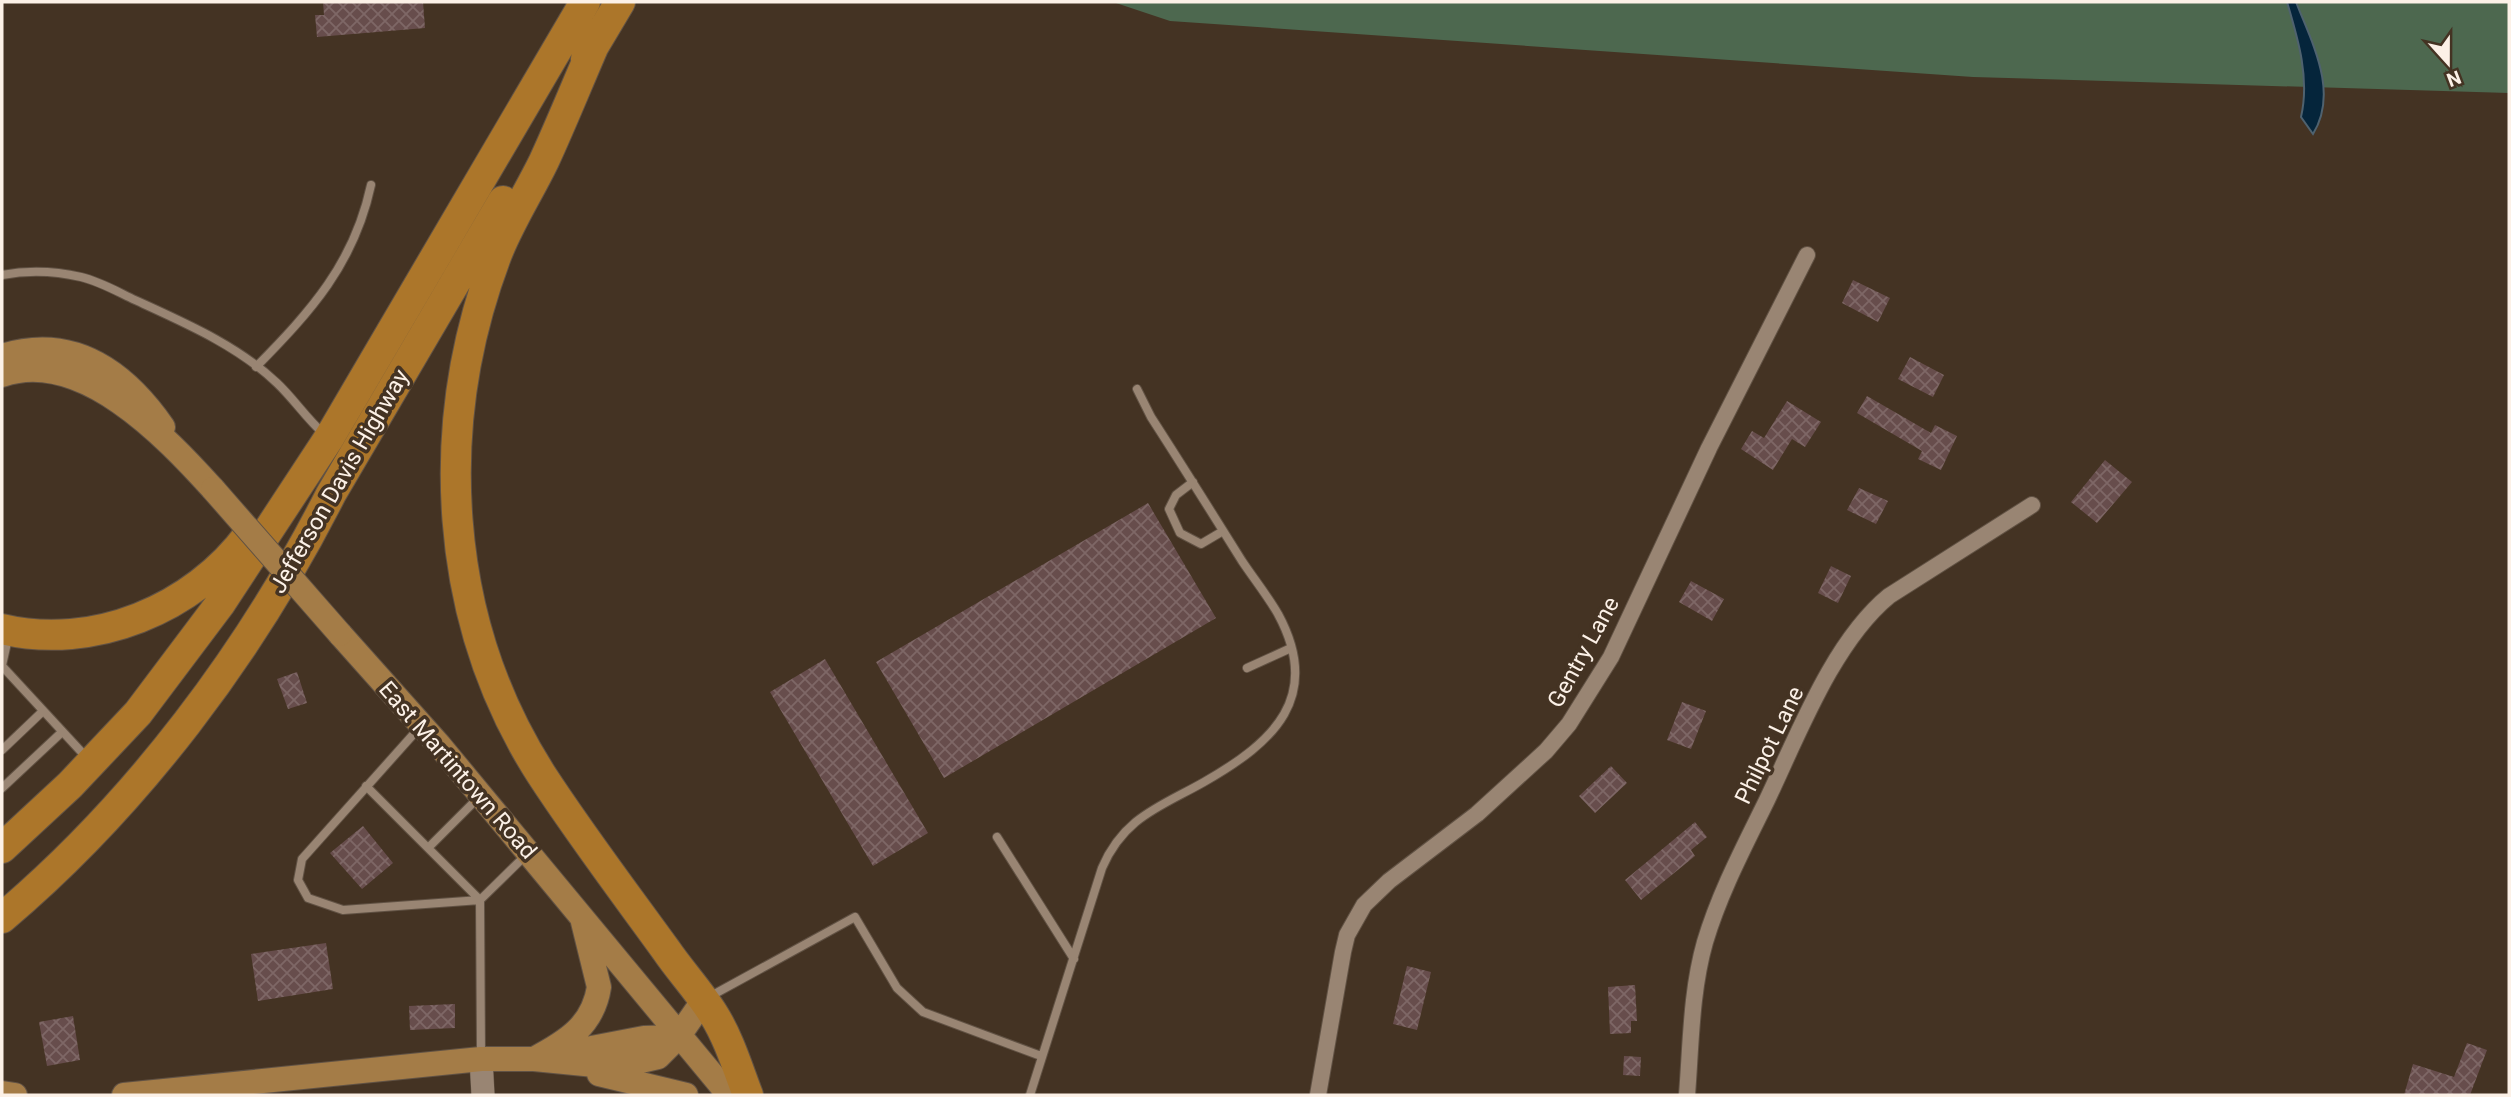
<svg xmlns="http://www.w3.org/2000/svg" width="2511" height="1097" font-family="Roboto,sans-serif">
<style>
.green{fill:#4d684f}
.water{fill:#05253b;stroke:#4f626f;stroke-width:2}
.building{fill:url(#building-cross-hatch)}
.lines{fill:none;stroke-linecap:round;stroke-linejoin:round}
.lane-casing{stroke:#615244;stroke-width:10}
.street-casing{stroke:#615244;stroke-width:18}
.secondary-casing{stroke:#615244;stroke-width:24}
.primary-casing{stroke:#615244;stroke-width:26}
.highway-casing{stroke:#615244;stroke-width:32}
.lane{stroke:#998573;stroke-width:8}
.street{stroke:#998573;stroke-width:16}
.secondary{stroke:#998573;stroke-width:23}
.primary{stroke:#a47c47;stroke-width:24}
.highway{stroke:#ac762a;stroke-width:30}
.primary-bridge-casing{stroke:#615244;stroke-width:26;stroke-linecap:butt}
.primary-bridge{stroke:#a47c47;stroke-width:24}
.labels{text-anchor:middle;stroke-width:7;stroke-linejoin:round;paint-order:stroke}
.street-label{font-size:23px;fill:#fcf1e7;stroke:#443323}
</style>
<defs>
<pattern id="building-cross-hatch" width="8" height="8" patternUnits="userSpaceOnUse" patternTransform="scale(1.75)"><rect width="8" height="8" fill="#674d4c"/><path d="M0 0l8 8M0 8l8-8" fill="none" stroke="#7e6766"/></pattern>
</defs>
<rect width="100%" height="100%" fill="#443323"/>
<path class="green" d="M1113,2H2509V93L1973,77L1170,21Z"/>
<path class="water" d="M2287,2H2296C2312,43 2339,92 2313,134L2301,117C2310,78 2298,39 2287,2Z"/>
<path class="building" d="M323,2H423L425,28L317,37L315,15H324Z
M1853,280L1890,298L1878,322L1842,303Z
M1910,357L1944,375L1933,397L1898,379Z
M1867,396L1931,433L1935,425L1957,436L1941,470L1918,459L1922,451L1857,413Z
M1787,401L1821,422L1805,447L1792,439L1773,470L1741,449L1752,431L1764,438Z
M2105,460L2132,482L2097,523L2071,502Z
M1859,488L1888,501L1876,524L1847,510Z
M1148,503L1216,618L944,778L876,662Z
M1831,566L1851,576L1838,603L1818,593Z
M1691,581L1724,599L1712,621L1679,602Z
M825,659L928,833L873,866L770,692Z
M297,672L307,703L288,709L277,679Z
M1682,702L1706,711L1691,749L1667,740Z
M1611,766L1627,783L1595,813L1579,796Z
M1695,822L1707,837L1691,850L1695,856L1641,900L1625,880Z
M363,826L393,863L362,889L330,853Z
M326,943L333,989L258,1001L251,954Z
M1407,966L1431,972L1417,1030L1393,1024Z
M1635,985L1637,1021H1631V1033L1610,1034L1608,987Z
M455,1004V1028L410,1030L409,1006Z
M73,1016L80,1060L47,1066L39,1022Z
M2467,1043L2487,1050L2470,1095H2404L2413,1064L2454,1077Z
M1624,1056L1641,1057L1640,1076L1623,1075Z"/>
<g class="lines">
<g class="lane-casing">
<path id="lane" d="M2,275C28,270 55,271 81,277C99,281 118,292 135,300C185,323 237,345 277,383C294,399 306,418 324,434
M256,367C311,311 354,264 371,185
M1193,482L1176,495L1169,509L1180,533L1201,544L1223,531
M2,665L9,634
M2,666L87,758
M1247,668L1291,648
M419,728L302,859L298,880L308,898L343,910L480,900L526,855
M2,750L43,711
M366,786L480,900L481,1056
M2,788L62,732
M997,837L1074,959
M428,848L479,797
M709,997L855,917L897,988L923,1012L1041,1056
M1030,1095L1102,868C1124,817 1160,807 1204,782C1274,742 1323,697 1278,614C1267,595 1254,579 1242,561C1212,513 1182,465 1151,417L1137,389"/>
</g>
<g class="street-casing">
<path id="street" d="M1318,1095L1343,952L1347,935L1364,905L1389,881L1477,814L1546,751L1569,724L1611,657L1709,448L1807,255
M1687,1095C1691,1044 1691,991 1705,942C1720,892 1744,847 1767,800C1798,735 1833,642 1889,596L2032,505"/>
</g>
<g class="secondary-casing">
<path id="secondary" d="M481,1059L483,1095"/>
</g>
<g class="primary-casing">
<path id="primary" d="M2,356C73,334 124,371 163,427
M2,375C81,347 166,437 213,489
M340,634L439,745L729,1095
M555,1055L644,1038L678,1037
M534,1059C566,1042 593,1026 599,987L583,922
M599,1074L686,1095
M2,1093L15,1095
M124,1095L481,1059H534L615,1067L658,1057L678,1037L703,1001"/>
</g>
<g class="highway-casing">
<path id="highway" d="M595,43C578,82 562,122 544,161C529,192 510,221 497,254C432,424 442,619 541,774C580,834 624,892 666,950C681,972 700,992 714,1015C729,1039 738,1069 748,1095
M586,59L620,2
M2,629C93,651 194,609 249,534
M2,848L70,785L138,713L220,604L329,438L585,2
M2,918C137,804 251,652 331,494L503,201"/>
</g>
<use href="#lane" class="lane"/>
<use href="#street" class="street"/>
<use href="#secondary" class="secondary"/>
<use href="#primary" class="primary"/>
<use href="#highway" class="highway"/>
<g class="primary-bridge-casing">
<path id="primary-bridge" d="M213,489L340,634"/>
</g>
<use href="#primary-bridge" class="primary-bridge"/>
</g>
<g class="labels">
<g class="street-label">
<text transform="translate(339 481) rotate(-60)" y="8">Jefferson Davis Highway</text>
<text transform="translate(1583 652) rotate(-61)" y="8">Gentry Lane</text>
<text transform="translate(1769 745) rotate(-64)" y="8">Philpot Lane</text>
<text transform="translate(458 770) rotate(49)" y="8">East Martintown Road</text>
</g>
</g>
<rect width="2511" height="1097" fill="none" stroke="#fcf1e7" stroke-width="7"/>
<g transform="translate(2448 63) rotate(159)" stroke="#443323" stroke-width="5" paint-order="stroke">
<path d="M0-5L12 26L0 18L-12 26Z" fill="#fcf1e7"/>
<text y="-10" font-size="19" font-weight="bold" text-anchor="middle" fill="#fcf1e7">N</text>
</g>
</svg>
